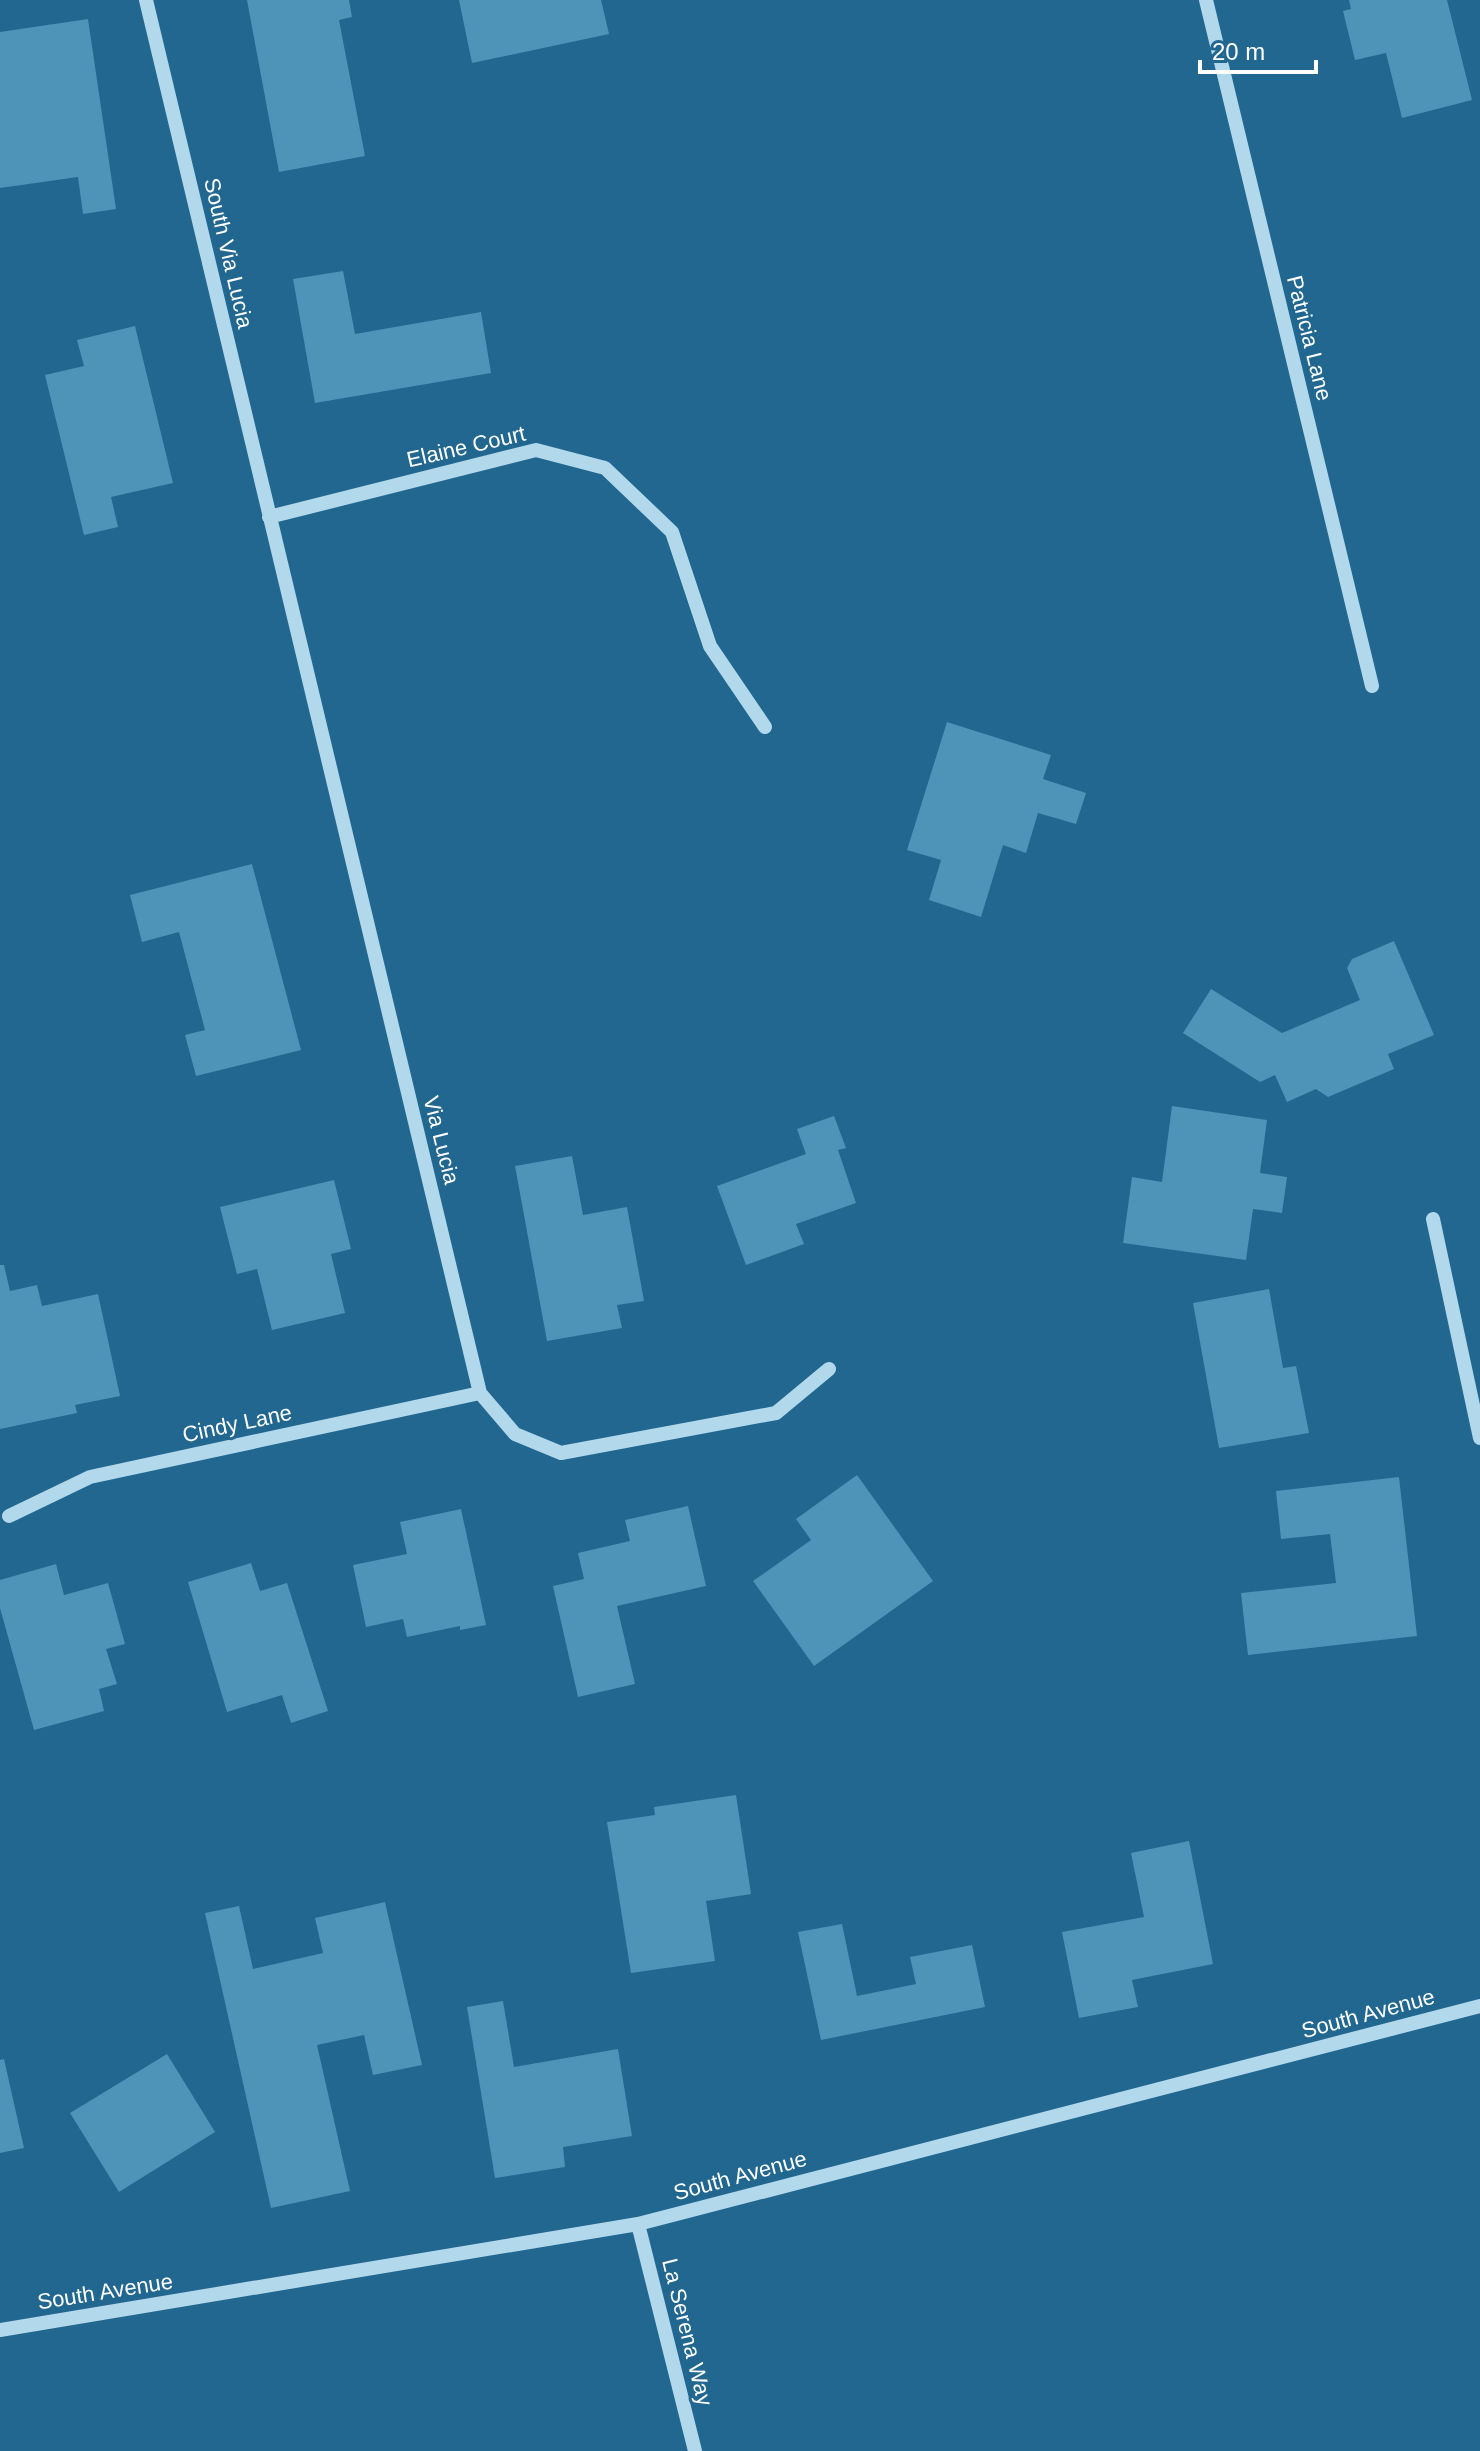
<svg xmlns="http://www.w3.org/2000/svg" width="1480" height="2451" font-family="Arial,sans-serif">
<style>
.building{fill:#4e93b8}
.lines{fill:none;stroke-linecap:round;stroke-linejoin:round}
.minor{stroke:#b2d8ec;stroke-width:14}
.labels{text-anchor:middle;stroke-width:6;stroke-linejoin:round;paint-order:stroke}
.street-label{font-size:22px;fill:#fff;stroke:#216790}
</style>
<rect width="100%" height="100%" fill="#216790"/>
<path class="building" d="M247,0H349L352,17L339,20L365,156L279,172Z
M459,0H601L609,34L472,63Z
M1349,0H1447L1472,100L1402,118L1386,53L1355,60L1343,11L1351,9Z
M88,19L116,209L83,214L78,177L0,188V32Z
M343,271L355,334L481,312L491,373L315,403L293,279Z
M135,326L173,483L111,497L118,527L84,535L45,375L84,366L77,340Z
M947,722L1051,755L1043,779L1086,793L1076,824L1038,813L1026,853L1003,845L981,917L929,900L941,860L907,850Z
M252,864L301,1050L196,1076L185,1035L205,1030L179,932L142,942L130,895Z
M1394,941L1434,1035L1388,1054L1394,1069L1328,1097L1316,1089L1287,1102L1275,1075L1260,1082L1183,1033L1211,989L1282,1033L1360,1000L1347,968L1352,959Z
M1172,1106L1267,1120L1260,1173L1287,1177L1282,1213L1253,1209L1246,1260L1123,1243L1132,1177L1162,1182Z
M834,1116L846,1148L838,1150L856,1203L796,1224L804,1244L746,1265L717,1186L806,1154L797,1129Z
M572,1156L583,1215L627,1207L644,1301L617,1305L622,1328L547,1341L515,1166Z
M334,1180L351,1249L331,1254L345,1313L272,1330L257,1269L237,1274L220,1207Z
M0,1265H4L10,1291L37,1285L42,1306L98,1294L120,1396L75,1405L77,1413L0,1429Z
M1269,1289L1283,1368L1296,1366L1309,1433L1219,1448L1193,1303Z
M857,1475L933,1581L814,1666L753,1581L811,1540L796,1519Z
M1399,1477L1417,1636L1248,1655L1241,1593L1336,1583L1330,1534L1281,1539L1276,1491Z
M688,1506L706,1586L617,1606L635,1684L578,1697L553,1586L584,1579L578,1553L630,1541L625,1520Z
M461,1509L486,1625L460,1630V1626L407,1637L403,1619L366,1627L353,1565L407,1554L400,1522Z
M251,1563L260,1591L287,1583L328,1711L291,1723L282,1695L227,1712L188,1582Z
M56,1564L64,1595L108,1583L125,1644L106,1649L117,1684L99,1689L104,1711L34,1730L0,1608V1580Z
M736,1795L751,1894L706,1901L715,1961L631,1973L607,1822L655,1815L654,1807Z
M1189,1841L1213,1964L1132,1980L1138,2007L1079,2018L1062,1932L1144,1917L1131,1853Z
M385,1902L422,2065L373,2075L364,2035L317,2045L350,2191L271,2208L205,1913L239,1906L253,1969L323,1953L315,1918Z
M842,1924L857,1996L916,1984L910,1957L972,1945L985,2007L821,2040L798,1932Z
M503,2001L514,2067L618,2049L632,2136L563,2147L565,2167L495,2178L467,2007Z
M167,2054L215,2132L119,2192L70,2113Z
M4,2059L24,2148L0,2153V2060Z"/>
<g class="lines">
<path class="minor" d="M146,0L480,1393L515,1434L561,1453L776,1413L829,1369
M1206,0L1372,686
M269,517L536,450L605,468L672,532L710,646L765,727
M1433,1219L1480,1438
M9,1516L90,1477L480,1393
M638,2224L695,2451
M0,2330L638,2224L1480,2006"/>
</g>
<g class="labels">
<g class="street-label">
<text transform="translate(229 253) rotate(77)" y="8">South Via Lucia</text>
<text transform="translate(1310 338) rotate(76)" y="8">Patricia Lane</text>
<text transform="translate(466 446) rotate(-13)" y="8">Elaine Court</text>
<text transform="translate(442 1140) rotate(76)" y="8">Via Lucia</text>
<text transform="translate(237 1423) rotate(-12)" y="8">Cindy Lane</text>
<text transform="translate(1368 2013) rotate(-15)" y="8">South Avenue</text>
<text transform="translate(740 2175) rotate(-15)" y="8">South Avenue</text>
<text transform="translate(105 2291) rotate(-9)" y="8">South Avenue</text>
<text transform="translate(688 2332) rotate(76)" y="8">La Serena Way</text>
</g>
</g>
<path d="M1200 60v12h116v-12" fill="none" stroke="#ffffff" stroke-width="4"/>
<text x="1212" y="60" font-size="24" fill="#ffffff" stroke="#216790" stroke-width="6" paint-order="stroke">20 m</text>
</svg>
